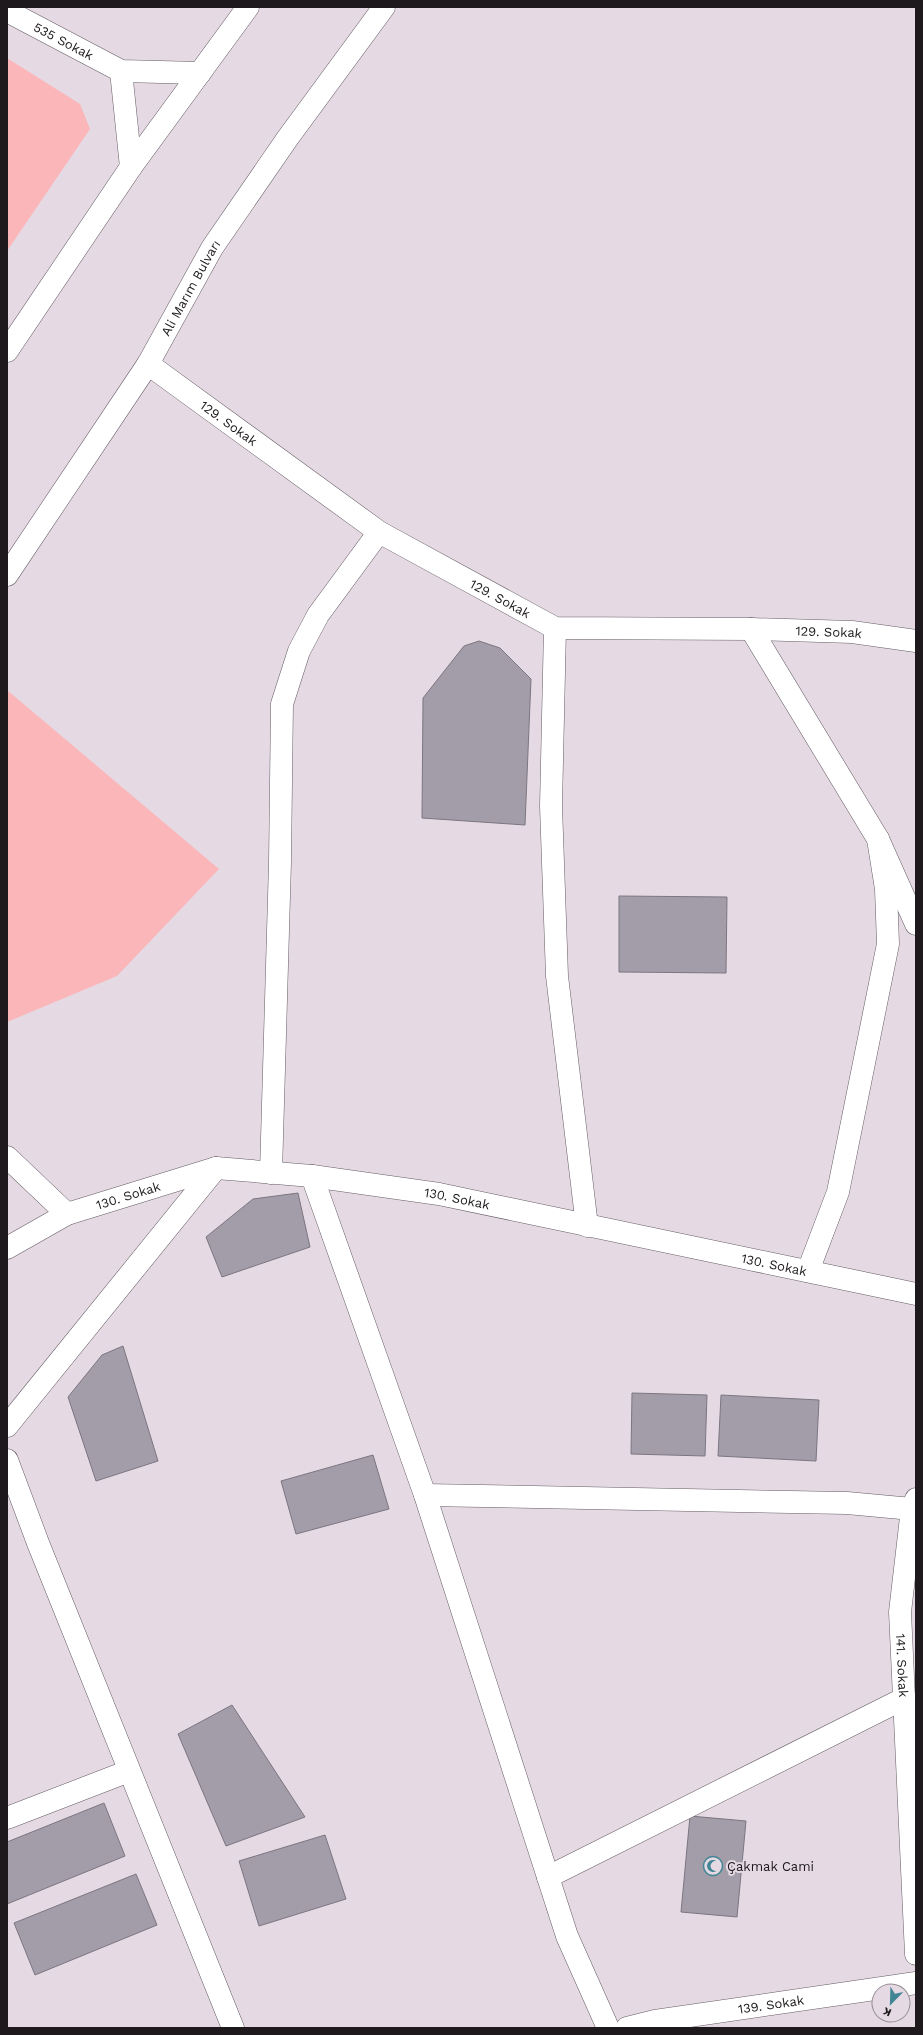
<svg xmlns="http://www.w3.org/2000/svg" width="923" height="2035" font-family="'Work Sans',sans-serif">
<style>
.green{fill:#fbb6ba}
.building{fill:#a29da8;stroke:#7b7681}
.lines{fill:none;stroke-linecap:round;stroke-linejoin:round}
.minor-casing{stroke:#655c64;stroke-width:23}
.tertiary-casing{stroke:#655c64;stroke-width:23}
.primary-casing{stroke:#655c64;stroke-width:23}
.minor{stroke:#fff;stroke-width:22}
.tertiary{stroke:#fff;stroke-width:22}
.primary{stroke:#fff;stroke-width:22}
.labels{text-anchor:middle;stroke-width:4;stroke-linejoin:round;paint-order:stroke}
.street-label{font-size:13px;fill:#1d191c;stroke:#e5dae3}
.poi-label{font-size:13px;fill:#1d191c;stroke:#e5dae3;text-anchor:start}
</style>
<rect width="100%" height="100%" fill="#e5dae3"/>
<path class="green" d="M7,58L80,104L90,129L7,251Z
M7,690L219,869L117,976L7,1022Z"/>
<path class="building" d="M479,641L500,648L531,679L525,825L422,818L423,698L464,646Z
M619,896L727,897L726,973L619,972Z
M298,1193L310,1247L222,1277L206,1237L253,1199Z
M123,1346L158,1461L96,1481L68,1397L102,1355Z
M632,1393L707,1395L705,1456L631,1454Z
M721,1395L819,1400L816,1461L718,1456Z
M373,1455L389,1509L296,1534L281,1481Z
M232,1705L305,1817L226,1846L178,1734Z
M104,1803L125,1856L7,1904V1842Z
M690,1816L746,1821L737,1917L681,1912Z
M325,1835L346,1899L259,1926L239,1861Z
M136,1874L157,1925L35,1975L14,1923Z"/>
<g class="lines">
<g class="minor-casing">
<g id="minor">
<path d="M555,628L551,806L557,976L587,1226"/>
<path d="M751,629L878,839L916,924"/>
<path d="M7,1157L67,1214"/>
<path d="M271,1173L280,862L282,704L299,651L318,615L379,532"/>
<path d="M312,1176L425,1495L567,1936L608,2028"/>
<path id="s1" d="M7,1248L67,1214L216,1168L312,1176L439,1194L916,1294"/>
<path d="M808,1271L838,1192L888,944L886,889L878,839"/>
<path d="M7,1426L216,1168"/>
<path d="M7,1460L38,1543L233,2028"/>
<path d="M425,1495L847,1503L912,1509"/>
<path id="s2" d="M916,1499L912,1509L900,1612L916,1954"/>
<path d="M7,1818L129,1771"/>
<path d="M548,1877L905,1698"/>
</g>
</g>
<g class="tertiary-casing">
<g id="tertiary">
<path id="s3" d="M7,11L121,71L200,73"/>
<path d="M121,71L131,167"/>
<path id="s4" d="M148,364L379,532L555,628L751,629L852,632L916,641"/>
<path id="s5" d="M627,2028L655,2021L916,1983"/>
</g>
</g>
<g class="primary-casing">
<g id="primary">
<path d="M7,351L131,167L248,7"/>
<path id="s6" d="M7,575L148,364L212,248L287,139L384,7"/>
</g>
</g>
<use href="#minor" class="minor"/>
<use href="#tertiary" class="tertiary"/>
<use href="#primary" class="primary"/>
</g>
<defs>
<g id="mosque-ring" transform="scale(1)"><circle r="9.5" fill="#e5dae3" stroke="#428595" stroke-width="1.5"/><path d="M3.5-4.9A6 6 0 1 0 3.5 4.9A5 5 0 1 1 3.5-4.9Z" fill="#428595"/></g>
</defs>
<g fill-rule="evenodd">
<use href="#mosque-ring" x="713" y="1866"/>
</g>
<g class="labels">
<g class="street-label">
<text dy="5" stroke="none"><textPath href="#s3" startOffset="64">535 Sokak</textPath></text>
<text dy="5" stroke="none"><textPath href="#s6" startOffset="341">Ali Marım Bulvarı</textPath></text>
<text dy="5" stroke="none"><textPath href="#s4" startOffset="100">129. Sokak</textPath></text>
<text dy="5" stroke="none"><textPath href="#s4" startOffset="424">129. Sokak</textPath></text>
<text dy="5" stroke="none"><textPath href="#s4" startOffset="760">129. Sokak</textPath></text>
<text dy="5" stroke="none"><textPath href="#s1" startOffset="133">130. Sokak</textPath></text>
<text dy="5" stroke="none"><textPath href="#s1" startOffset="468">130. Sokak</textPath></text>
<text dy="5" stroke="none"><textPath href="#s1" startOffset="792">130. Sokak</textPath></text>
<text dy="5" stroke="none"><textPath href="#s2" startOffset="168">141. Sokak</textPath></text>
<text dy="5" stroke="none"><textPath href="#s5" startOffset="146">139. Sokak</textPath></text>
</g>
<g class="poi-label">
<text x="727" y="1871">Çakmak Cami</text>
</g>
</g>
<rect width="923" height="2035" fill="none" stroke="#1d191c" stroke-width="16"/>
<g transform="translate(891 2003) rotate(203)"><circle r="19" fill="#e5dae3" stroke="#958d93"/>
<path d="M0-3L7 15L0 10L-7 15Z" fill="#428595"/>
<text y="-6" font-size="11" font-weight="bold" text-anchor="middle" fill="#1d191c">K</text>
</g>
</svg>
